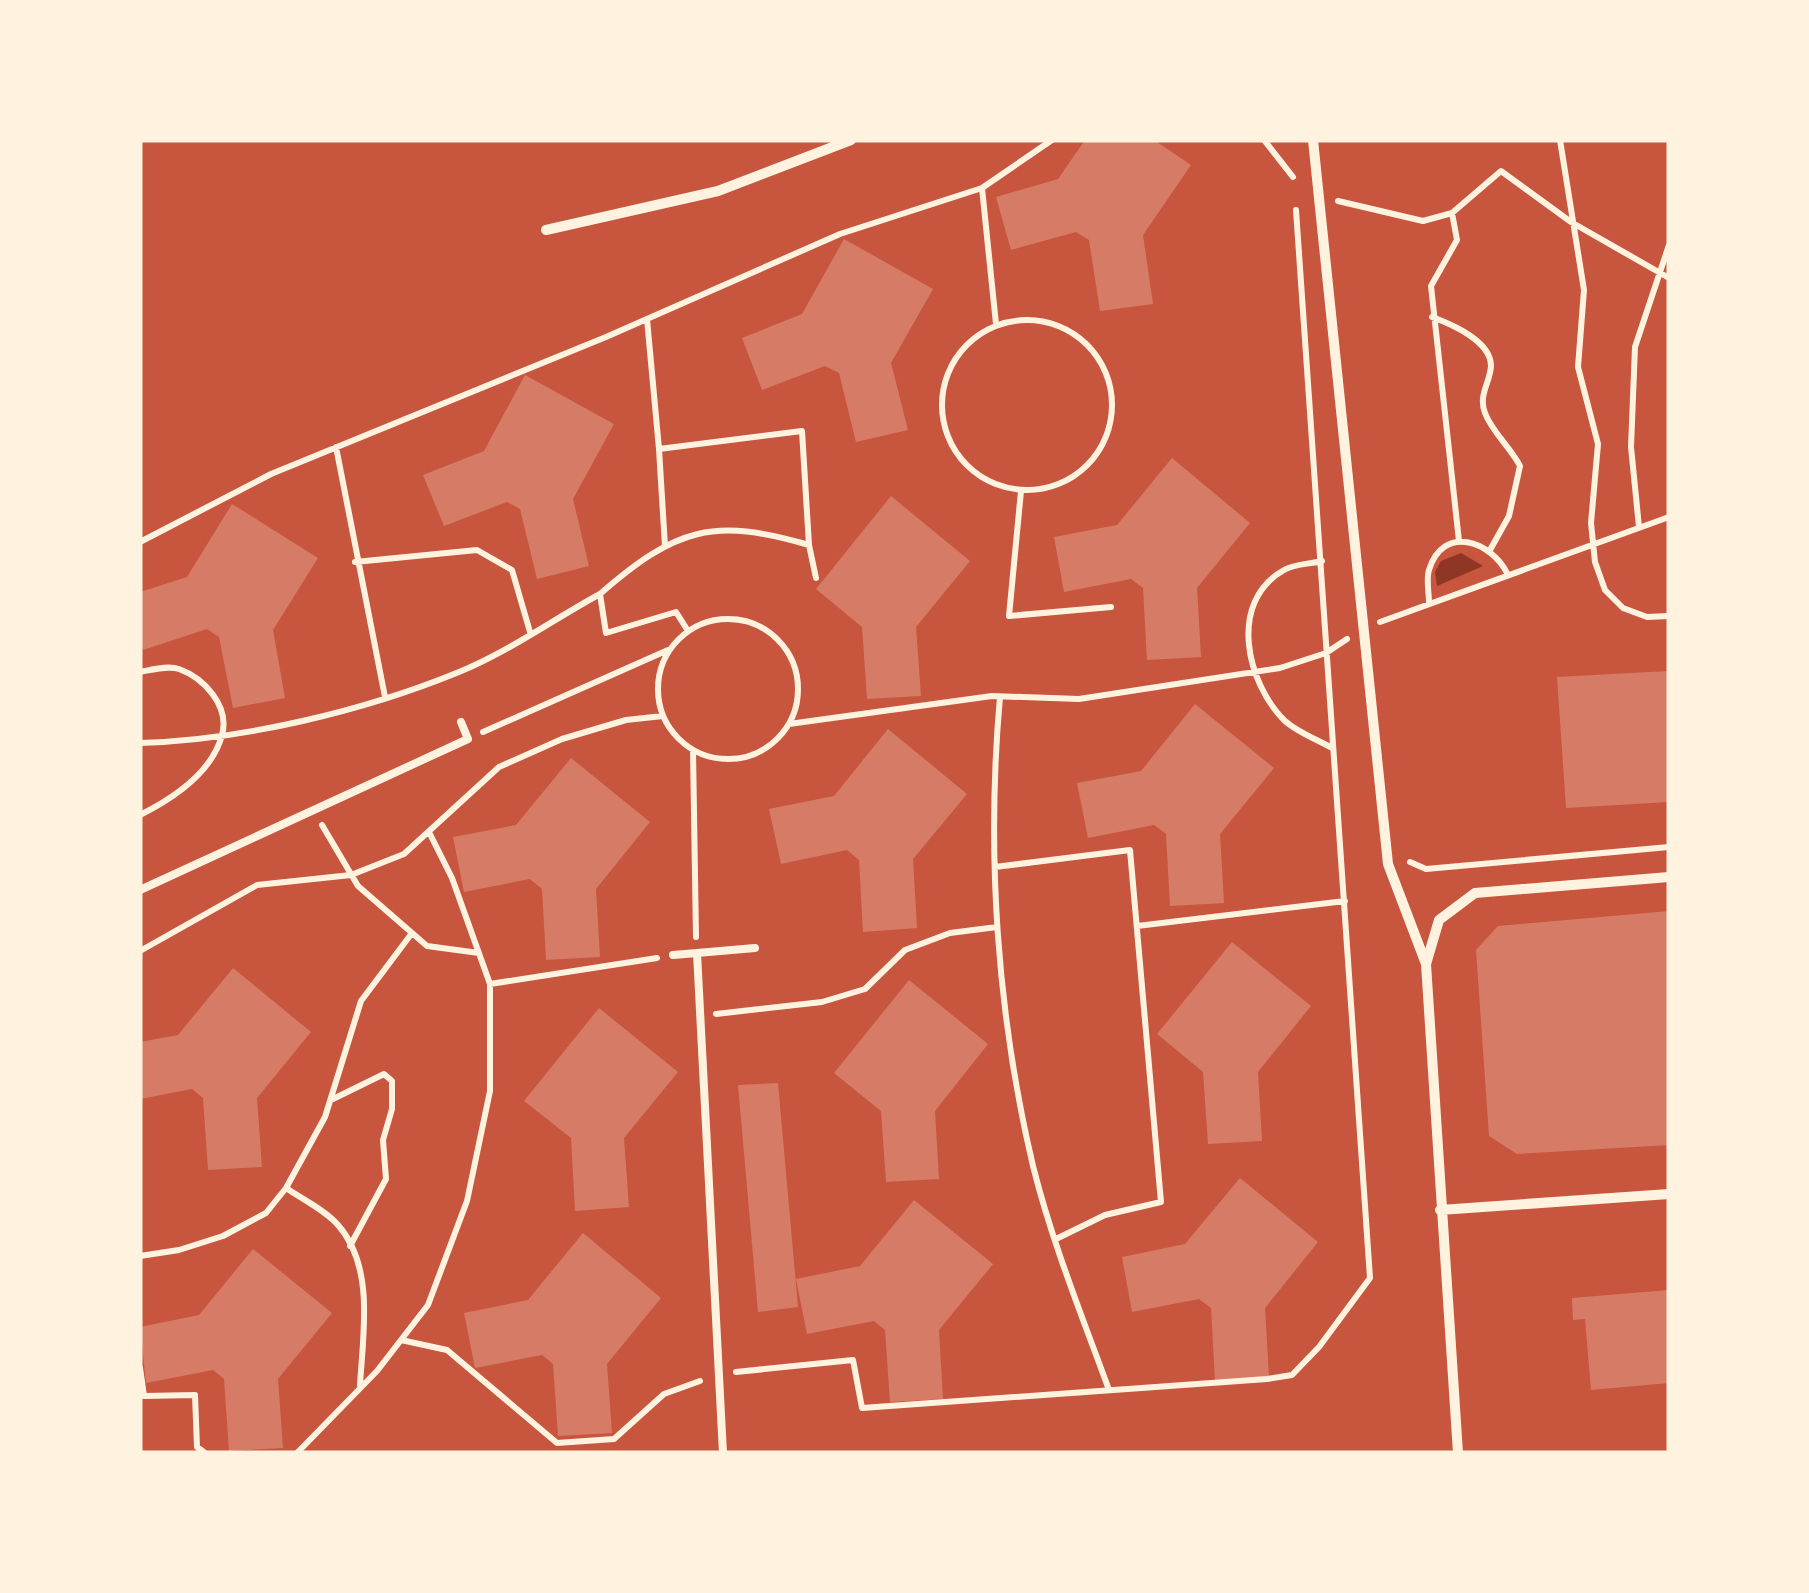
<svg xmlns="http://www.w3.org/2000/svg" width="1809" height="1593" font-family="'PT Serif',serif">
<style>
.water{fill:#8f3625}
.building{fill:#d67c66}
.lines{fill:none;stroke-linecap:round;stroke-linejoin:round}
.path{stroke:#fff3e0;stroke-width:6}
.service{stroke:#fff3e0;stroke-width:8}
.minor{stroke:#fff3e0;stroke-width:10}
</style>
<rect width="100%" height="100%" fill="#c8553d"/>
<path class="water" d="M1461,553L1483,566L1437,586L1435,572L1441,561Z"/>
<path class="building" d="M1085,140H1154L1191,165L1143,235L1153,304L1100,311L1089,240L1076,232L1011,250L996,197L1058,179Z
M844,239L933,289L891,363L908,430L856,442L839,373L825,366L762,390L742,338L802,314Z
M525,375L614,424L573,499L589,566L537,579L520,509L507,502L444,526L423,475L484,451Z
M1172,458L1250,523L1197,588L1201,657L1147,660L1143,588L1131,579L1064,592L1054,537L1117,525Z
M891,496L970,561L916,627L921,696L867,699L862,627L816,589Z
M232,504L318,558L273,630L285,698L233,708L219,637L207,629L143,650L140,642V592L187,577Z
M1669,671V802L1566,808L1557,677Z
M1195,704L1274,768L1220,834L1224,903L1170,906L1166,834L1154,825L1088,838L1077,783L1141,771Z
M888,729L967,794L913,859L917,928L863,932L859,860L847,850L781,864L769,809L834,796Z
M571,758L650,822L596,889L600,957L546,960L542,889L530,879L464,892L453,837L516,825Z
M1669,911V1145L1517,1154L1489,1136L1476,950L1498,926Z
M1232,942L1311,1006L1258,1072L1262,1141L1208,1144L1203,1072L1157,1034Z
M233,968L311,1032L257,1098L262,1167L208,1170L203,1098L192,1089L140,1099V1042L178,1035Z
M909,980L988,1044L935,1111L939,1179L886,1182L881,1111L834,1073Z
M599,1008L678,1072L624,1138L629,1207L575,1211L571,1138L524,1101Z
M778,1083L798,1307L758,1312L738,1085Z
M1240,1178L1318,1242L1265,1308L1269,1377L1215,1380L1211,1308L1199,1299L1132,1312L1122,1257L1185,1244Z
M914,1200L993,1264L939,1330L943,1399L890,1402L885,1330L874,1321L807,1334L796,1279L860,1266Z
M583,1233L661,1298L607,1364L612,1433L558,1436L553,1364L542,1355L475,1368L464,1313L528,1300Z
M253,1249L332,1313L278,1379L283,1448L229,1451L224,1379L213,1370L146,1383L140,1327L199,1315Z
M1669,1290V1383L1591,1390L1585,1319L1573,1320L1572,1298Z"/>
<g class="lines">
<path class="path" d="M1264,140L1293,177
M1560,140L1584,290L1578,367L1598,444L1591,523L1595,562L1605,590L1623,608L1647,617L1669,616
M1338,201L1423,221L1452,213L1501,171L1571,222L1669,278
M1452,213L1457,240L1431,286L1459,541
M1432,317C1451,324 1491,341 1491,366C1490,383 1478,395 1485,413C1492,432 1511,448 1520,466L1509,516L1490,550
M647,319L659,449
M942 405a85 85 0 1 1 170 0a85 85 0 1 1-170 0Z
M996,324L982,188L1052,140
M336,447L385,697
M1021,491L1009,616L1111,607
M1639,527L1631,447L1635,347L1669,245
M140,542L271,474L606,337L840,234L982,188
M665,546L659,449L802,431L809,545L816,578
M1322,561C1310,564 1294,564 1284,570C1227,602 1247,684 1285,721C1297,732 1318,740 1332,748
M355,562L477,550L512,570L530,632
M1429,603C1429,593 1426,579 1429,570C1443,524 1491,541 1507,573
M658 689a70 70 0 1 1 140 0a70 70 0 1 1-140 0Z
M1380,622L1669,517
M688,631L676,612L606,633L600,594C676,528 713,517 809,545
M140,672C151,670 168,665 179,669C204,678 230,706 222,735C212,773 172,799 140,815
M1000,697C986,852 997,1014 1033,1166C1052,1242 1082,1316 1109,1390
M789,724L992,696L1079,699L1280,668L1326,653L1347,639
M483,732L668,650
M140,743C243,740 364,711 459,672C508,652 554,619 600,594
M693,750L696,937
M322,825L358,886L427,946L479,953
M1410,862L1426,869L1669,847
M995,867L1130,850L1161,1202L1105,1215L1056,1239
M1137,926L1345,901
M140,951L257,885L351,875L404,854L499,767L562,739L626,720L663,716
M490,984L657,958
M716,1014L822,1002L865,989L905,950L950,933L997,927
M333,1099L384,1074L392,1081V1109L383,1140L386,1179L350,1246
M286,1188C302,1199 325,1210 338,1225C375,1267 363,1334 360,1385
M140,1256L179,1250L223,1236L266,1213L286,1188L325,1117L361,1001L412,933
M401,1340L447,1350L557,1443L614,1439L664,1394L700,1381
M140,1368L144,1396L195,1395L197,1447L205,1453
M736,1372L853,1360L862,1408L1267,1379L1292,1375L1319,1347L1370,1278L1296,210
M297,1453L377,1371L428,1305L467,1201L490,1091V984L452,878L429,832"/>
<path class="service" d="M140,890L468,739L461,722
M673,955L697,953
M723,1453L697,953L755,948"/>
<path class="minor" d="M1313,140L1388,864L1426,964
M546,230L718,191L851,140
M1440,1210L1669,1194
M1458,1453L1426,964L1439,920L1475,893L1669,877"/>
</g>
<rect width="1809" height="1593" fill="none" stroke="#fff3e0" stroke-width="285"/>
</svg>
